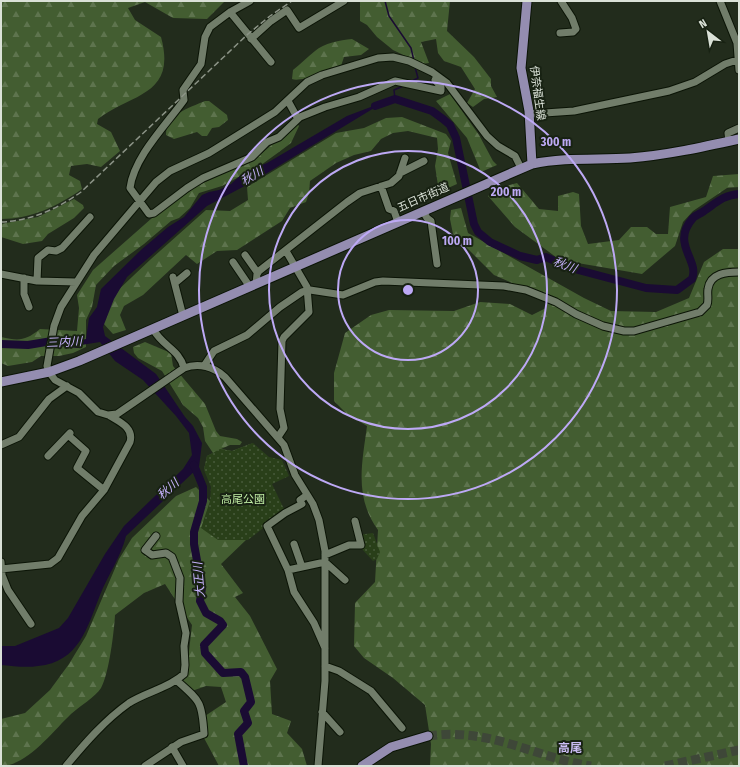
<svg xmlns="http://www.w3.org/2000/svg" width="740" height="767" font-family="'Fira Sans Condensed','Noto Sans JP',sans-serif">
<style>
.forest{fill:url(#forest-firs)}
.park{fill:url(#park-dots)}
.water{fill:#1a0b33}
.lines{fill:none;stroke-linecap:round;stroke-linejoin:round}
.stream{stroke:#1a0b33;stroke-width:1.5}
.river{stroke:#1a0b33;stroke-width:8}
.major-tunnel{stroke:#3e4738;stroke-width:9;stroke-dasharray:9 4.5;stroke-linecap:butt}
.minor-casing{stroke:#0b1406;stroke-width:9}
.major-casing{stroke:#0b1406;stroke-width:11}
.minor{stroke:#717d6a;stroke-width:7}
.major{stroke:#948db0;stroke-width:9}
.rail{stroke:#8c9487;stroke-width:1.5;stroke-dasharray:6 3;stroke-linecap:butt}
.ring{fill:none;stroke:#bda9f5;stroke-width:2}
.labels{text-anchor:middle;stroke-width:4;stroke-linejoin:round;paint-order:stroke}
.street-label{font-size:11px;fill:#dae1d7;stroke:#182213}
.park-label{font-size:11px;fill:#c3efa7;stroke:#182213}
.water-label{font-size:12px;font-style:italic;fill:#c6b2fc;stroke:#182213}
.neighbourhood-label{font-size:12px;font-weight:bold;fill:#cbbdf5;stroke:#182213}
.centre{fill:#bda9f5;stroke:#182213;stroke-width:2}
.ring-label{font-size:12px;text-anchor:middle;font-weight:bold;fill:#bda9f5;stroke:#182213;stroke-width:4;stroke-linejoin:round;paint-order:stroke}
</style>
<defs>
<pattern id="forest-firs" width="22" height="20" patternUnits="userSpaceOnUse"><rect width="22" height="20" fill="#435d31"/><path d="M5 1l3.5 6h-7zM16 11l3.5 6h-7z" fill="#5e744e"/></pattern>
<pattern id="park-dots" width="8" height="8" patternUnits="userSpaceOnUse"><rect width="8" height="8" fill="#293f19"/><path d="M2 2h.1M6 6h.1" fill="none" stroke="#475a3a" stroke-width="1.8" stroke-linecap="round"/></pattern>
</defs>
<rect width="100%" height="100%" fill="#222c1c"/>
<path class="forest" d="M1,1H225L207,19L173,18L145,2L128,8L135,20L161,37C177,96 132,93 98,119L97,124L111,132L120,151L101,167L87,164L71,166L69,175L80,181L82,189C58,206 31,219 1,219Z
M360,1H450L447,31L474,57L491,79V86L497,97L484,99L473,107L467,103L475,89L461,67L444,61L438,53L436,39L421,42L429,63L422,64L393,50L377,37L367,25L360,21Z
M352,39L369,49L361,55L344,57L341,66C330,69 301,83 292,79L293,70C301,64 307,57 315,51C324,43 340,40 352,39Z
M450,94L479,135L493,161L497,165L481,172L467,138L436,101Z
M205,101H209L227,115L228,120L219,127L212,128L207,136H202L197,132L174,139L166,135C166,114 189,108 205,101Z
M402,117L446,134L451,141L448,153L457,184L439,192L435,166L438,149L437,138L408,131L393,133L381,139L371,151L354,155L336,163L310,181L309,193L306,202L290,208L282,221L237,250L217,251L197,264L186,255L143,295L124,306L120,315L126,330L113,334L103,323L114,294L151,259L206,210L230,211L248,200L247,187L336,133L364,128L386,118Z
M297,123L299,126L291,143L279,152L261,165L222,186L199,193L190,208L179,218L171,221L144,244L114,266L96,285L92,307L86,320V347L73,353L59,356H41L32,362L8,366L1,363V337C19,341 25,341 40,329L77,331L79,308L77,295L93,270L152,218L197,186L243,164L262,153Z
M739,174V187L727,188L693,211L683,222L675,246L642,274L560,260L515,227L488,196L503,187L517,183L539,209L558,211V196L573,192L579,194L581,226L588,244L619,240L631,227H647L656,234H668L670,207L706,197L713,176Z
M74,199L83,205L84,208L74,218L48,234L42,241L23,244L1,237V224L38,217Z
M461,208L468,233L584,298L611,311L656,312L689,298L704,262L723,249H739V766H430L431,744L425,705L393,678L364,658L354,646L355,603L375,582L378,530C354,497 362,464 367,426L347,414L334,401V373L345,333L371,315L389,310L454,311L480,302L510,304L532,315L546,308L545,294L519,286L494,275L453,234L450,219L451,210Z
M145,342L171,353L173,366L205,404L216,431L220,436L237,439L242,442L240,445H230L221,449L232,451L253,443L204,470L207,456L213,453L205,441L203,427L198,418L183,405L162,371L138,358L134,353L133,347Z
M196,487L210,501H228L247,539L221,564L243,593L235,597L250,616L277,669L270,681L272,714L291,721L287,733L302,749L307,766H219L204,738L202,718L226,702L221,687L206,686L192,691L182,684L187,669L192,625L165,584L144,593L115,615C114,632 109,674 101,688C96,696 79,707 71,714C53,731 27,766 1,766V719L25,713L50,690L69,664L86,636L119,559L132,538L176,496Z"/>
<path class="park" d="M253,443L269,457L282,460L289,476L272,484L285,511L248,540H218L201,528L210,501L211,487L204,470L207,456L220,449L232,451Z
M373,533L380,552L377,559L373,561L362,549L358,535Z"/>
<path class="water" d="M384,102L254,181L207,206L127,277L114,299L103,327L105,336L156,374L185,417L193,426L202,443L199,467L126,536C121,557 108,575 100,595C87,628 79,662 38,666C26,668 13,666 1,665V646H15L59,628L68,618L105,554L124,526L183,469L192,455L189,433L176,416L143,380L115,361L100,342L75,346L67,343L86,339L89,318L97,307L101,289L142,249L168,227L184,217L202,195L209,192L219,190L231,184L243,173L267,163L347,116Z"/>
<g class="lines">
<path class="stream" d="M385,1L389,16L411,48L414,61
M412,81L418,78L415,67
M395,99L394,90L403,86"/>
<path class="river" d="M375,106L395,99L432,111L443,119L450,125L456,138L474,224L478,232L490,242L520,256L537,260L546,257L567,267L646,288L677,290L692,279C700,260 670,244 693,218C696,215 700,214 704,211C716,203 723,195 739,194
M1,344L28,345L52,341L78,344
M194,465L203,487V501L194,532V544L202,588L200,601L206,613L220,621L223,625L204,645L205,653L223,673L241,672L245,677L251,702L244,711L248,723L238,734L244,766"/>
<path class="major-tunnel" d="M428,736C490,727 533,757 591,766
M665,766L739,750"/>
<g class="minor-casing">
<path id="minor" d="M250,1L230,12L210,27L205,37L201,64L183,90L184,100C166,125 134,157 130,188L149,214L154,213L187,188L203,178L252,157L267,142L279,137L300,117L325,107L359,97L395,81L441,91V87L435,80L437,76
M720,1L737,43
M230,12L271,62
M560,33L573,32L576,29L572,18L561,1
M251,39L271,21L287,10L299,28L344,1
M739,41L737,43L739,70
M288,101L298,119
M530,114L574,111L669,91L695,82L725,64L737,60
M729,141L728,133L739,128
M400,173L424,161
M381,186L389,209L394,211L398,222
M423,211L427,218L431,221L437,264
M245,255L257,272
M233,262L250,287
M1,274L37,281L76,282
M173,277L183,316
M24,278V294L29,307
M37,281L38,258L48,250L56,251L62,248L90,217
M175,283L187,273
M256,284L257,274L259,271L347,202L360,193L391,183L399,176L405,158
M153,329C163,347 179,349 184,368
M204,366L214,351L247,335L280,307L302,292L310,290L343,295L375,282L383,281L504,286L526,290L556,302L576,314L603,326L624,331H634L700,312L707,305C709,300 707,294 708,289C710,273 727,272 739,272
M68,435L86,451L77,468L104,490
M278,437L284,428L280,409L282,341L284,337L309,312L307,287L286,251
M1,445L19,437L49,399L67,386
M48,456L70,433
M307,495L300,500L302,504L285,513L267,526L288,570L294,592L314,623L325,648
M294,544L302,567
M325,555L349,545H361L355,521
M1,562L2,575L8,590L31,624
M1,569L50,564L58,558L82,516L104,490L130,442C134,428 120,422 110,416
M288,570L325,562L345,580
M325,666L339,671L371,691L402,728
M322,712L340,732
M172,747L183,766
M66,766C85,743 105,720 129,703C146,692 169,688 184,674L185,665L184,646L186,633L179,602L180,578L172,557L166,553L152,555L145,550L156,536
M145,766L181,742L204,734C202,701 200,701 176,680
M318,766L325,681V551L319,520L313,504L295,475L284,445L225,377C214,367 199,362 184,368L117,414L108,415L98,412L79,393L55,380L49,372L47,366L54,326L61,307L94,255L156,182L170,171L209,153L275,112L307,82L322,75L378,58L393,57L409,61L432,72L447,83L487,136L498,146L515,156L521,168"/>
</g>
<g class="major-casing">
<path id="major" d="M527,1L521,68L529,111L532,164
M1,382L49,372L79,361L532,164C565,157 597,160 630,158C667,155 703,147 739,139
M362,766L391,747L428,736"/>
</g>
<use href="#minor" class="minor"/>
<use href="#major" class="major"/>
<path class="rail" d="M1,222C31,221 57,209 81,192L248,34L270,16L292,1"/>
</g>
<g class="ring">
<circle cx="408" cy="290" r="70"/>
<circle cx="408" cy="290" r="139"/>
<circle cx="408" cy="290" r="209"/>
</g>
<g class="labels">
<g class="street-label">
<text transform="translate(538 93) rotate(82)" y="4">伊奈福生線</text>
<text transform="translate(423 197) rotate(-24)" y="4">五日市街道</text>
</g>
<g class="park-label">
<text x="243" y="503">高尾公園</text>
</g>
<g class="water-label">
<text transform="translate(252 176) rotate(-31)" y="4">秋川</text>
<text transform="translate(565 265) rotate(21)" y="4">秋川</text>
<text transform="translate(64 342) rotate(-2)" y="4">三内川</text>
<text transform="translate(168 489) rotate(-41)" y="4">秋川</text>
<text transform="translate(199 580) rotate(-95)" y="4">大正川</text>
</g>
<g class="neighbourhood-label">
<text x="570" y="752">高尾</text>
</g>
</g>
<circle cx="408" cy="290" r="6" class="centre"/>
<g class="ring-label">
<text x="556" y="146">300 m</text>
<text x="506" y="196">200 m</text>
<text x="457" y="245">100 m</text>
</g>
<rect width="740" height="767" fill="none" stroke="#dae1d7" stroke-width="4"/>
<g transform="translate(708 32) rotate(329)" stroke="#182213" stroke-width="3" paint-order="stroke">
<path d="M0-3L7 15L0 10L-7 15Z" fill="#dae1d7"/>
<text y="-6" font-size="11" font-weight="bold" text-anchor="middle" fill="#dae1d7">N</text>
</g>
</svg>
